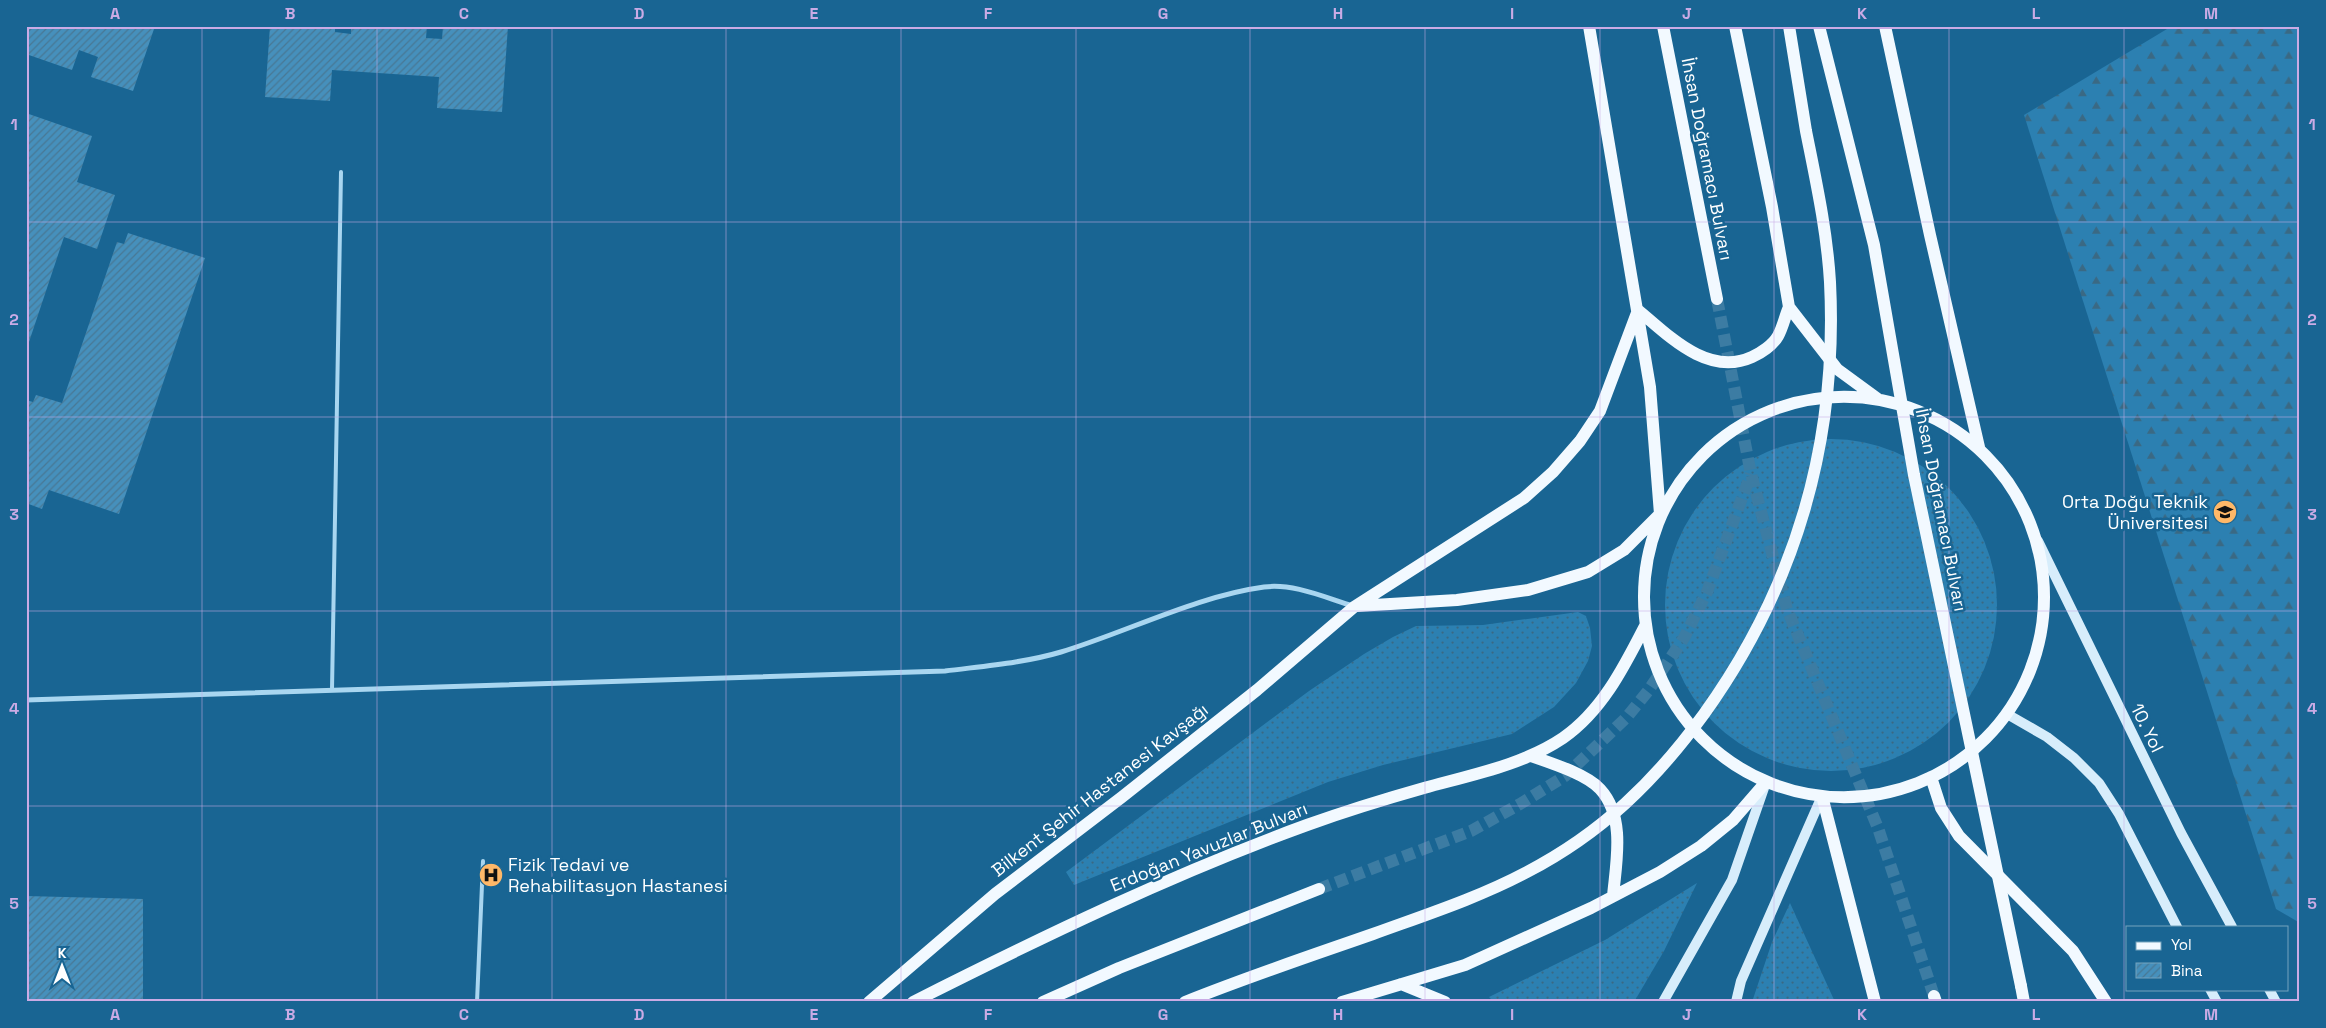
<svg xmlns="http://www.w3.org/2000/svg" width="2326" height="1028" font-family="'Space Grotesk',sans-serif">
<style>
.grass{fill:url(#grass-dots)}
.forest{fill:url(#forest-firs)}
.building{fill:url(#building-hatch)}
.lines{fill:none;stroke-linecap:round;stroke-linejoin:round}
.primary-tunnel{stroke:#3c7ca3;stroke-width:12;stroke-dasharray:12 6;stroke-linecap:butt}
.lane{stroke:#a9d6f0;stroke-width:4}
.street{stroke:#a9d6f0;stroke-width:5}
.secondary{stroke:#d7edfb;stroke-width:10}
.primary{stroke:#f2f9ff;stroke-width:12}
.primary-bridge{stroke:#f2f9ff;stroke-width:12}
.grid{fill:none;stroke:#caabe5;stroke-width:1;stroke-opacity:0.55}
.labels{text-anchor:middle;stroke-width:5;stroke-linejoin:round;paint-order:stroke}
.street-label{font-size:18px;fill:#fff;stroke:#196593}
.poi-label{font-size:18px;fill:#fff;stroke:#196593;text-anchor:end}
.neatline{fill:none;stroke:#caabe5;stroke-width:2}
.grid-label{font-size:16px;text-anchor:middle;font-weight:bold;fill:#caabe5}
</style>
<defs>
<pattern id="grass-dots" width="8" height="8" patternUnits="userSpaceOnUse" patternTransform="scale(1.25)"><rect width="8" height="8" fill="#2c80b1"/><path d="M2 2h.1M6 6h.1" fill="none" stroke="#3a6984" stroke-width="1.8" stroke-linecap="round"/></pattern>
<pattern id="forest-firs" width="22" height="20" patternUnits="userSpaceOnUse" patternTransform="scale(1.25)"><rect width="22" height="20" fill="#2c80b1"/><path d="M5 1l3.5 6h-7zM16 11l3.5 6h-7z" fill="#3a6984"/></pattern>
<pattern id="building-hatch" width="6" height="6" patternUnits="userSpaceOnUse" patternTransform="scale(1.25)"><rect width="6" height="6" fill="#4690bc"/><path d="M-1 1l2-2M0 6l6-6M5 7l2-2" fill="none" stroke="#487895"/></pattern>
</defs>
<rect width="100%" height="100%" fill="#196593"/>
<path class="grass" d="M1665 605a166 166 0 1 1 332 0a166 166 0 1 1-332 0Z
M1578,612L1586,616L1590,628L1592,646L1588,661L1576,683L1554,707L1512,734L1383,765L1328,782L1074,885L1066,872L1309,691L1364,654L1393,637L1416,626L1483,625Z
M1697,883L1664,951L1634,1002H1494L1489,997L1605,940Z
M1790,903L1835,1002H1752L1772,942Z"/>
<path class="forest" d="M2172,26H2300V923L2276,909L2024,115Z"/>
<path class="building" d="M26,26H155L133,91L91,77L98,57L79,50L72,70L26,54Z
M270,26H335V32L351,34V26H427L426,38L442,39L443,26H508L502,112L437,108L439,77L332,70L330,101L265,97Z
M26,113L92,136L77,182L115,195L97,249L64,237L27,348Z
M128,233L205,258L119,514L49,490L42,509L26,503V400L33,402L36,395L62,403L117,242L124,244Z
M26,896L143,899V1002H26Z"/>
<g class="lines">
<path class="primary-tunnel" d="M1717,299L1751,474L1787,609L1878,828L1934,996
M1319,889L1471,831L1520,804L1565,776L1627,717L1648,691L1684,638L1707,592L1751,474"/>
<path class="lane" d="M332,690L341,172
M477,1002L483,861"/>
<path class="street" d="M26,700L945,671C984,666 1024,663 1061,652C1127,632 1197,596 1264,587C1294,583 1326,598 1353,606"/>
<path class="secondary" d="M2038,541L2181,833L2232,927
M2007,714L2047,737L2074,758L2099,783L2119,814L2177,927
M2210,989L2217,1002
M2269,989L2276,1002
M1663,1002L1732,880L1765,785
M1736,1002L1741,981L1822,796"/>
<path class="primary" d="M1589,26L1650,387L1660,514
M1663,26L1717,299
M1735,26L1772,207L1789,307L1837,369L1878,399
M1885,26L1930,235L1979,447
M1644 597a200 200 0 1 1 400 0a200 200 0 1 1-400 0Z
M1357,606L1457,600L1528,590L1588,572L1624,550L1658,516
M1531,756C1551,763 1586,774 1600,789C1626,817 1616,863 1613,896
M1931,777L1941,808L1959,836L2073,951L2106,1002
M1822,796L1875,1002
M1401,984L1445,1002
M2021,986L2024,1002
M1934,996L1936,1002
M869,1002L995,894L1122,797L1257,690L1354,607L1524,498L1553,472L1580,441L1600,411L1638,310C1669,336 1708,377 1752,357C1761,353 1773,345 1778,336C1783,327 1785,316 1789,307
M913,1002C1042,937 1172,874 1307,825C1346,811 1385,799 1424,788C1471,775 1523,765 1563,738C1602,711 1624,667 1645,626
M1043,1002L1119,968L1319,889
M1342,1002L1465,965L1591,908L1660,872L1701,846L1733,820L1766,782"/>
<path class="primary-bridge" d="M1819,26L1874,245L1914,475L2021,986
M1185,1002C1247,977 1310,956 1373,934C1425,915 1478,898 1527,872C1602,833 1655,781 1704,714C1796,586 1838,440 1830,282C1827,231 1816,181 1806,131C1800,96 1795,61 1789,26"/>
</g>
<path class="grid" d="M202,26V1002M377,26V1002M552,26V1002M726,26V1002M901,26V1002M1076,26V1002M1250,26V1002M1425,26V1002M1600,26V1002M1774,26V1002M1949,26V1002M2124,26V1002M26,222H2300M26,417H2300M26,611H2300M26,806H2300"/>
<defs>
<g id="university-disc" transform="scale(1.25)"><circle r="9.5" fill="#ffb868" stroke="#196593"/><path d="M0-5L7-2L0 1L-7-2ZM-4 1L0 2.5L4 1V4Q0 6-4 4Z" fill="#111"/></g>
<g id="hospital-disc" transform="scale(1.25)"><circle r="9.5" fill="#ffb868" stroke="#196593"/><path d="M-5-5h3v3.5h4V-5h3V5h-3V1.5h-4V5h-3Z" fill="#111"/></g>
</defs>
<g fill-rule="evenodd">
<use href="#university-disc" x="2225" y="512"/>
<use href="#hospital-disc" x="491" y="875"/>
</g>
<g class="labels">
<g class="street-label">
<text transform="translate(1707 159) rotate(79)" y="6">İhsan Doğramacı Bulvarı</text>
<text transform="translate(1941 510) rotate(79)" y="6">İhsan Doğramacı Bulvarı</text>
<text transform="translate(2147 728) rotate(64)" y="6">10. Yol</text>
<text transform="translate(1100 790) rotate(-38)" y="6">Bilkent Şehir Hastanesi Kavşağı</text>
<text transform="translate(1209 847) rotate(-22)" y="6">Erdoğan Yavuzlar Bulvarı</text>
</g>
<g class="poi-label">
<text x="2208" y="508">Orta Doğu Teknik<tspan x="2208" dy="21">Üniversitesi</tspan></text>
<text x="508" y="871" text-anchor="start">Fizik Tedavi ve<tspan x="508" dy="21">Rehabilitasyon Hastanesi</tspan></text>
</g>
</g>
<rect width="2326" height="1028" fill="none" stroke="#196593" stroke-width="55"/>
<rect x="2126" y="926" width="162" height="65" fill="#196593" stroke="#75a3be"/>
<rect x="2136" y="942" width="25" height="8" fill="#f2f9ff" stroke="#75a3be"/>
<text x="2171" y="950" font-size="15" fill="#ffffff">Yol</text>
<rect x="2136" y="963" width="25" height="15" fill="url(#building-hatch)" stroke="#75a3be"/>
<text x="2171" y="976" font-size="15" fill="#ffffff">Bina</text>
<g transform="translate(62 966)" stroke="#196593" stroke-width="4" paint-order="stroke">
<path d="M0-4L9 19L0 12L-9 19Z" fill="#ffffff"/>
<text y="-8" font-size="14" font-weight="bold" text-anchor="middle" fill="#ffffff">K</text>
</g>
<rect x="28" y="28" width="2270" height="972" class="neatline"/>
<g class="grid-label">
<text x="115" y="19">A</text>
<text x="290" y="19">B</text>
<text x="464" y="19">C</text>
<text x="639" y="19">D</text>
<text x="814" y="19">E</text>
<text x="988" y="19">F</text>
<text x="1163" y="19">G</text>
<text x="1338" y="19">H</text>
<text x="1512" y="19">I</text>
<text x="1687" y="19">J</text>
<text x="1862" y="19">K</text>
<text x="2036" y="19">L</text>
<text x="2211" y="19">M</text>
<text x="14" y="130">1</text>
<text x="2312" y="130">1</text>
<text x="14" y="325">2</text>
<text x="2312" y="325">2</text>
<text x="14" y="520">3</text>
<text x="2312" y="520">3</text>
<text x="14" y="714">4</text>
<text x="2312" y="714">4</text>
<text x="14" y="909">5</text>
<text x="2312" y="909">5</text>
<text x="115" y="1020">A</text>
<text x="290" y="1020">B</text>
<text x="464" y="1020">C</text>
<text x="639" y="1020">D</text>
<text x="814" y="1020">E</text>
<text x="988" y="1020">F</text>
<text x="1163" y="1020">G</text>
<text x="1338" y="1020">H</text>
<text x="1512" y="1020">I</text>
<text x="1687" y="1020">J</text>
<text x="1862" y="1020">K</text>
<text x="2036" y="1020">L</text>
<text x="2211" y="1020">M</text>
</g>
</svg>
